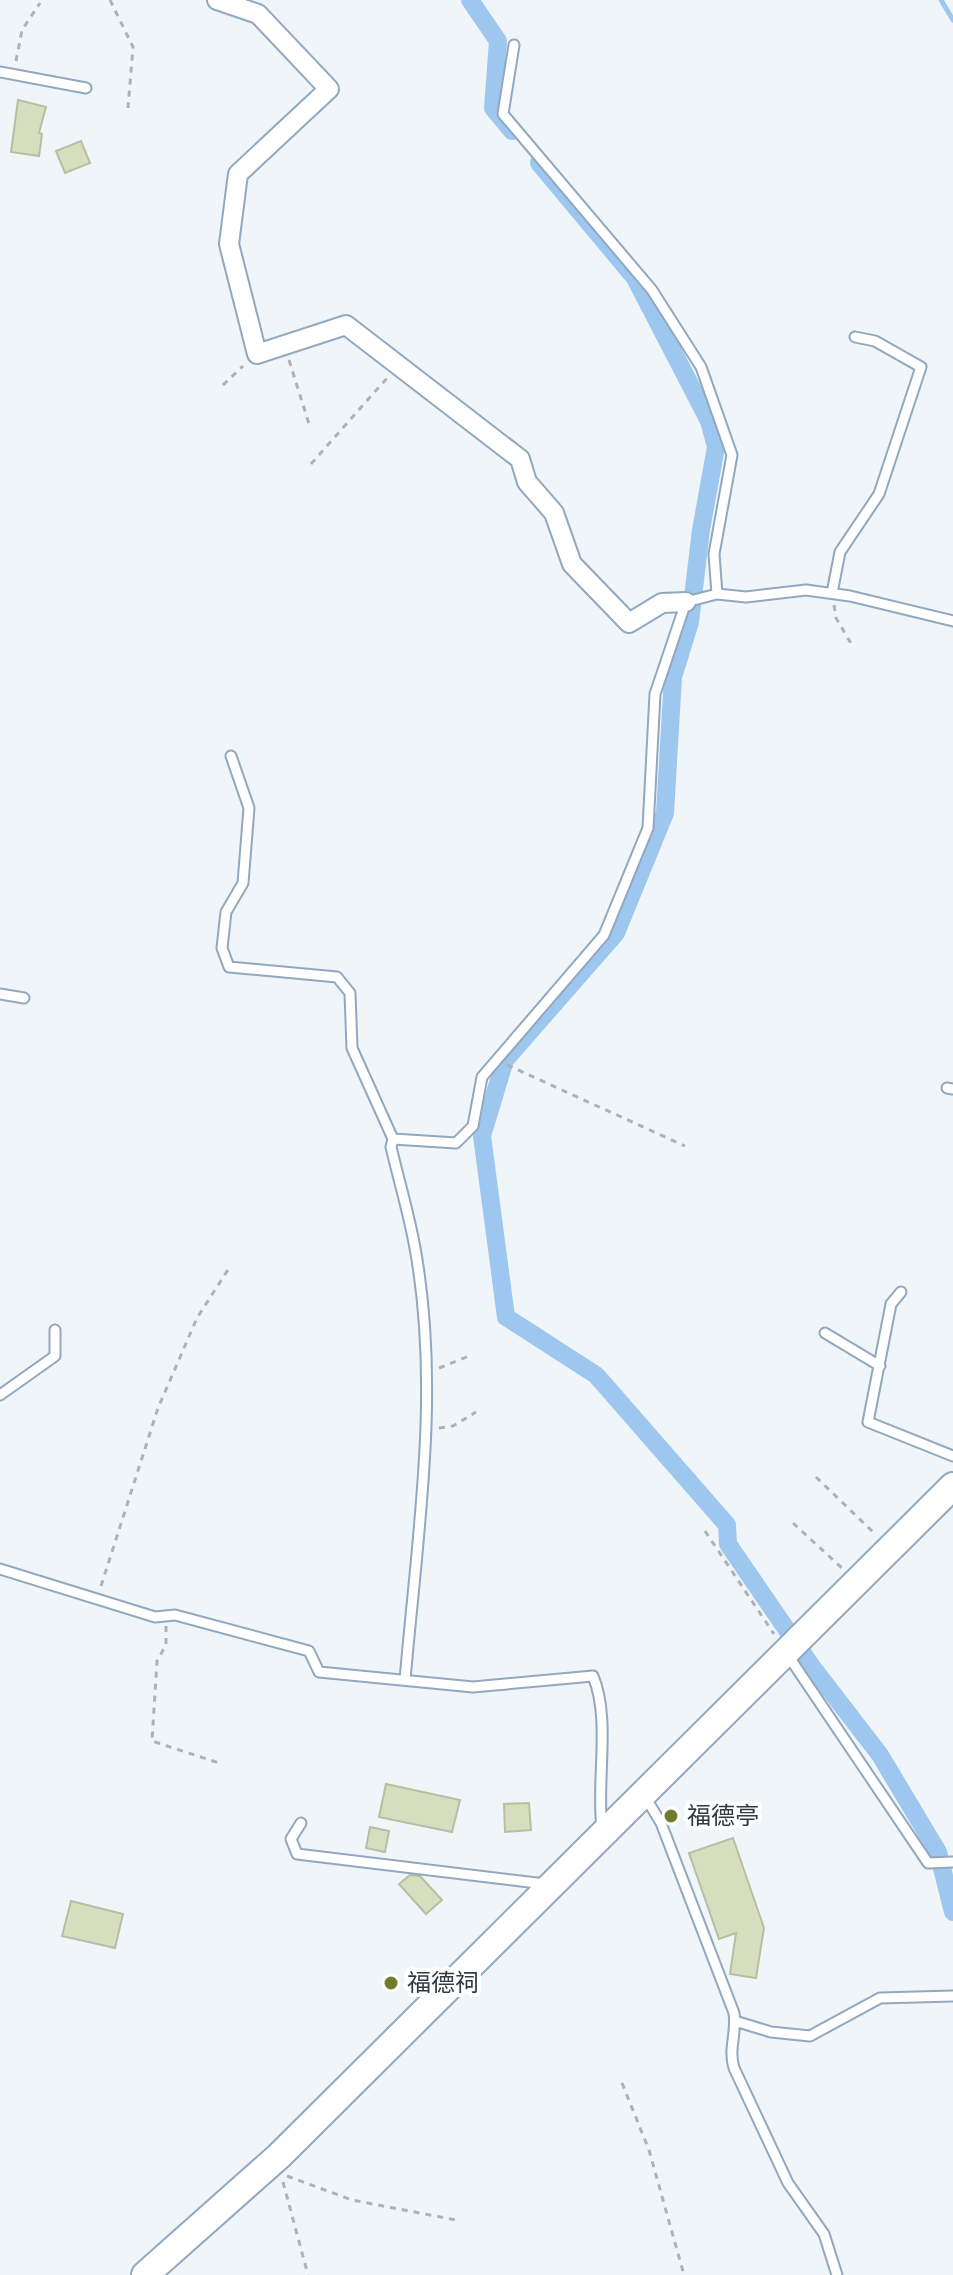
<svg xmlns="http://www.w3.org/2000/svg" width="953" height="2275" font-family="'Alegreya Sans','Noto Sans TC',sans-serif">
<style>
.lines{fill:none;stroke-linecap:round;stroke-linejoin:round}
.stream{stroke:#9ec7ef;stroke-width:5}
.canal{stroke:#9ec7ef;stroke-width:18}
.building{fill:#d7debf;stroke:#b8bfa1;stroke-width:2}
.lane-casing{stroke:#91a8bf;stroke-width:13}
.street-casing{stroke:#91a8bf;stroke-width:22}
.secondary-casing{stroke:#91a8bf;stroke-width:30}
.path{stroke:#abb2b8;stroke-width:3;stroke-dasharray:6 6;stroke-linecap:butt}
.lane{stroke:#fff;stroke-width:9}
.street{stroke:#fff;stroke-width:18}
.secondary{stroke:#fff;stroke-width:26}
.poi-dot{fill:#717d2a;stroke:#fff;stroke-width:3}
.labels{text-anchor:middle;stroke-width:8;stroke-linejoin:round;paint-order:stroke}
.poi-label{font-size:24px;fill:#303a43;stroke:#fff;text-anchor:start}
</style>
<rect width="100%" height="100%" fill="#f0f5fa"/>
<g class="lines">
<path class="stream" d="M941,0L953,20"/>
<path class="canal" d="M470,0L498,41L493,108L512,131
M539,163L635,278L709,421L716,447L701,530L690,622L673,677L665,813L616,933L505,1060L482,1136L506,1317L596,1375L727,1525L728,1544L813,1668L880,1755L938,1852L953,1912"/>
</g>
<path class="building" d="M18,100L46,107L39,133L42,134L39,156L11,152Z
M81,141L90,163L65,173L56,151Z
M386,1784L460,1800L452,1832L379,1817Z
M529,1803L531,1830L505,1832L504,1804Z
M370,1827L389,1831L385,1852L366,1848Z
M733,1838L764,1928L756,1978L730,1974L736,1933L719,1939L689,1853Z
M410,1875L420,1876L442,1900L426,1914L399,1884Z
M71,1901L123,1914L115,1948L62,1936Z"/>
<g class="lines">
<g class="lane-casing">
<path id="lane" d="M514,45L503,114L652,290L701,367L732,455L714,554L717,594
M0,72L86,88
M832,593L840,552L879,494L921,367L875,341L855,337
M231,756L249,808L243,883L226,912L222,948L229,967L337,977L350,993L352,1048L393,1139
M0,994L24,998
M947,1088L953,1089
M901,1292L891,1304L868,1422L953,1456
M825,1333L880,1366
M0,1395L55,1356V1330
M0,1569L155,1617L175,1615L309,1651L319,1672L473,1687L593,1676C611,1719 596,1781 602,1829
M787,1654L928,1863L953,1862
M405,1680C417,1538 441,1390 415,1248C409,1214 399,1181 391,1147L393,1139L456,1143L473,1126L482,1077L604,935L648,828L655,694L686,602L717,594L746,597L806,590L850,596L953,621
M644,1795L661,1823L734,2013C737,2033 728,2049 734,2068L788,2183L824,2234L837,2275
M301,1823L291,1839L297,1854L545,1884
M735,2021L771,2032L810,2036L880,1998L953,1996"/>
</g>
<g class="street-casing">
<path id="street" d="M217,0L258,14L329,89L238,174L229,244L257,354L346,325L520,459L527,482L554,513L572,564L629,623L662,603L686,602"/>
</g>
<g class="secondary-casing">
<path id="secondary" d="M145,2275L279,2156L953,1486"/>
</g>
<path class="path" d="M110,0L133,47L128,108
M16,61L22,30L40,3
M289,360L309,424
M223,385L243,366
M311,464L388,377
M834,605L836,618L852,645
M507,1065L685,1146
M439,1368L469,1356
M439,1428L453,1426L476,1412
M816,1477L874,1533
M793,1523L843,1569
M705,1531L774,1634
M101,1586L158,1408L197,1318L231,1265
M166,1626V1645L157,1661L152,1741L219,1763
M622,2083L649,2150L684,2275
M287,2176L352,2200L456,2220
M283,2182L308,2275"/>
<use href="#lane" class="lane"/>
<use href="#street" class="street"/>
<use href="#secondary" class="secondary"/>
</g>
<g class="poi-dot">
<circle cx="671" cy="1816" r="8"/>
<circle cx="391" cy="1983" r="8"/>
</g>
<g class="labels">
<g class="poi-label">
<text x="687" y="1824">福德亭</text>
<text x="407" y="1991">福德祠</text>
</g>
</g>
</svg>
